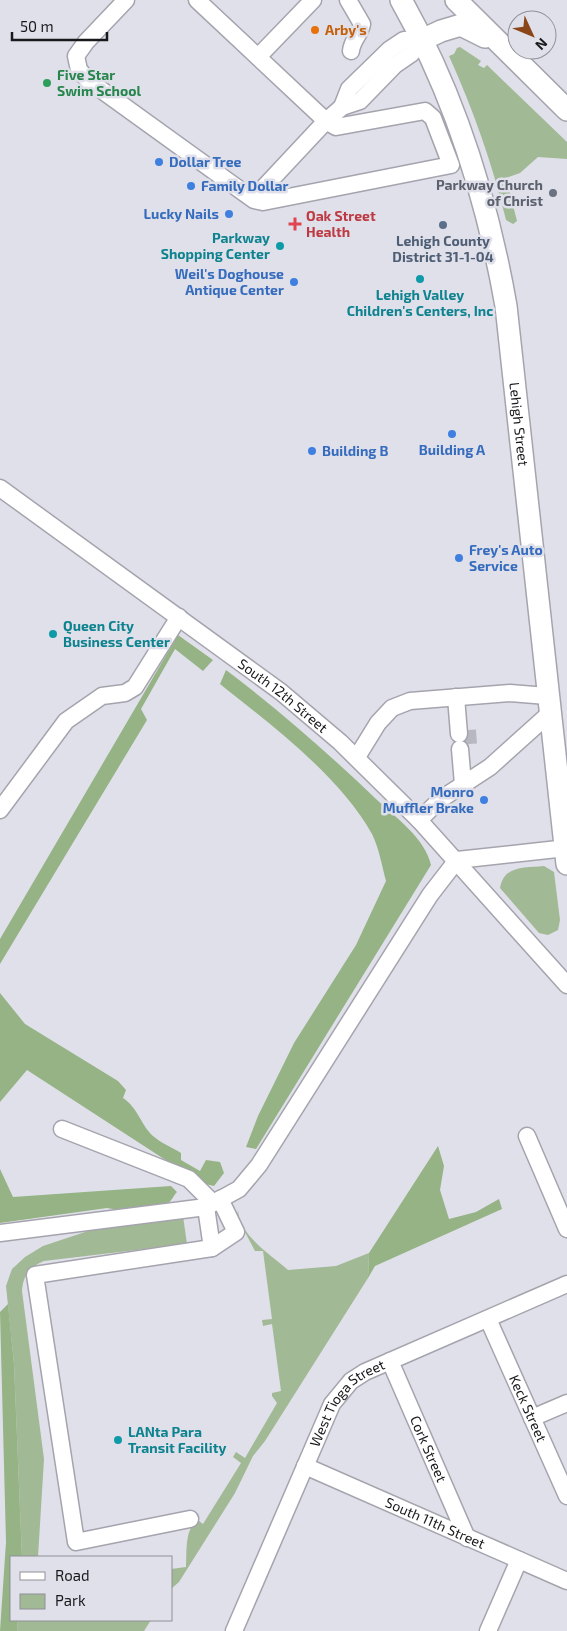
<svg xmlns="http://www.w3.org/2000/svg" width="567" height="1631" font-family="'Exo 2',sans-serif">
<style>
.green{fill:#a1b994}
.forest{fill:#95b385}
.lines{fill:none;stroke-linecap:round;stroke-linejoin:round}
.minor-tunnel{stroke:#b8b8c1;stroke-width:16;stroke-dasharray:16 8;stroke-linecap:butt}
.minor-casing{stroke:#a5a4ae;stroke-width:19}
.major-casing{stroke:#a5a4ae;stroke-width:24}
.minor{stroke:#fff;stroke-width:16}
.major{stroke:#fff;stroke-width:21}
.food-dot{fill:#e8710a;stroke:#e0e0ea;stroke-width:2}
.leisure-dot{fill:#2e9e5b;stroke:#e0e0ea;stroke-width:2}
.shop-dot{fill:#3f7fe0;stroke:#e0e0ea;stroke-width:2}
.worship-dot{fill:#6b7280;stroke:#e0e0ea;stroke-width:2}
.health-dot{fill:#e0444e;stroke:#e0e0ea;stroke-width:2}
.service-dot{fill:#5c6f8a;stroke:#e0e0ea;stroke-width:2}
.culture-dot{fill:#0f9aa8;stroke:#e0e0ea;stroke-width:2}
.labels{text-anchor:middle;stroke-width:5;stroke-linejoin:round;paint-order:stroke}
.food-label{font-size:14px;font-weight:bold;fill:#c56008;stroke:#e0e0ea;text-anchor:start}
.leisure-label{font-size:14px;font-weight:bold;fill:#27864d;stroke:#e0e0ea;text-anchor:start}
.shop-label{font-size:14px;font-weight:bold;fill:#366cbe;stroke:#e0e0ea;text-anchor:start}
.worship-label{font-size:14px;font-weight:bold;fill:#5b616d;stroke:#e0e0ea;text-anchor:end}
.health-label{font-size:14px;font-weight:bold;fill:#be3a42;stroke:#e0e0ea;text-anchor:start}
.culture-label{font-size:14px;font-weight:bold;fill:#0d838f;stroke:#e0e0ea;text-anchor:start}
.service-label{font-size:14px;font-weight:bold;fill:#4e5e75;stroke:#e0e0ea}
.street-label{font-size:14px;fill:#19191c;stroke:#e0e0ea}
</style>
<rect width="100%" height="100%" fill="#e0e0ea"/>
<path class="green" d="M460,47L481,61L478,65L484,68L487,65L567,142V159L538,157L520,173L506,178L517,221L513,224L506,220C492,163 473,109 449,56L454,54L457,48Z
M544,866L554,872L560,920L558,930L548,935L539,933L500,888C504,865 525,868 544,866Z
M238,1210C239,1235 271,1255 288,1270L336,1266L369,1253L368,1278L265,1441L253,1456L235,1493L179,1582L171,1589V1569L186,1567C187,1555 184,1525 199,1521L203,1524L241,1463L233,1457L236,1452L245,1458L277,1403L272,1396V1393L281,1391L272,1324L263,1326L262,1320L272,1319L263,1251H255L237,1217Z
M183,1216L187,1244L44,1261C30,1267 23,1275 22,1291L44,1459L38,1557H22L14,1364L6,1286L12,1269L25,1257L43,1246L94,1229Z
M18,1620H151L144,1631H17Z"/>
<path class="forest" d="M178,635L213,660L203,671L175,649L141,709L147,720L0,964V939Z
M226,670C279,710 328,753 376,799C396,818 425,838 431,865L256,1149L246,1147L258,1116L294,1043L356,945L386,881C382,866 379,848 372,834C340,776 271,725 220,684Z
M0,993L25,1024L118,1081L126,1090L123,1098C139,1109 140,1124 153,1136C161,1143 173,1148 181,1153V1160L200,1171L206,1160L220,1162L224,1173L214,1186L201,1183L27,1070L0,1102Z
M438,1146L444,1166L440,1190L449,1219L476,1212L499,1199L502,1209L375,1266L368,1278L369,1253Z
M0,1169L13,1197L171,1186L177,1192C174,1195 171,1202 167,1204C154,1210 120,1211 107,1208L0,1223Z
M8,1304L14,1364L22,1557H11V1620H18L17,1631H0L6,1542L0,1312Z"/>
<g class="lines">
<path class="minor-tunnel" d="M468,730L469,744"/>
<g class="minor-casing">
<g id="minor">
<path d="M126,0L86,42L76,56L79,70L89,81L254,200L263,202L451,165L433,118L425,111L336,127L326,121L253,199"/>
<path d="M197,0L326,121L342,107L360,101L395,65L411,54L424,39"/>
<path d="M348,0L362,24C360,35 352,40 351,51"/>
<path d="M258,57L313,0"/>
<path d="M342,107L349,89L389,50L404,40L424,39"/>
<path id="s1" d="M0,488L281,692L340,742L419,820L567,985"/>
<path d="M456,697L459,734"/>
<path d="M460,749L463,784"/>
<path d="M357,757L378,723L392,708L410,701L510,693L547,696"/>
<path d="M0,810L66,721L102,696L125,693L135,687L179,617"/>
<path d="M419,820L441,799L490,767L549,714"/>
<path d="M457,860L567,848"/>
<path d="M62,1129L189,1179L213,1203"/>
<path d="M527,1136L567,1229"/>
<path d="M206,1207L212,1248"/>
<path d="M0,1233L206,1207L239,1189L259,1165L430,895L457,860"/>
<path id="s2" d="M488,1319L567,1496"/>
<path id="s3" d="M390,1361L467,1538"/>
<path d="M532,1418L567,1403"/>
<path id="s4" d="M305,1466L567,1581"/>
<path d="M190,1519L76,1542L35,1275L212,1248L236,1232L220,1199"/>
<path id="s5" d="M234,1631L332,1404L351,1381L365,1372L567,1284"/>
<path d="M488,1631L519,1560"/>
</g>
</g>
<g class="major-casing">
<g id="major">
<path id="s6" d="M401,0C455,95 487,198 506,306L567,864"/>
<path d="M456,0L567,110"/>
<path d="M424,39L441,31L461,25L485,37"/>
</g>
</g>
<use href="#minor" class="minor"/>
<use href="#major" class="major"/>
</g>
<circle class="food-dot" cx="315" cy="30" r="5"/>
<circle class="leisure-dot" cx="47" cy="83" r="5"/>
<g class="shop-dot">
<circle cx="159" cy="162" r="5"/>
<circle cx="191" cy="186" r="5"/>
<circle cx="229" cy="214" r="5"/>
<circle cx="294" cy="282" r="5"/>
<circle cx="452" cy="434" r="5"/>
<circle cx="312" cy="451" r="5"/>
<circle cx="459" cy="558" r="5"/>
<circle cx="484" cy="800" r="5"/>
</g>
<circle class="worship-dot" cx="553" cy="193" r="5"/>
<path class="health-dot" d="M292.5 216.5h5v5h5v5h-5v5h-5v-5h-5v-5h5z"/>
<circle class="service-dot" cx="443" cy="225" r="5"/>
<g class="culture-dot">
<circle cx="280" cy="246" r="5"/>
<circle cx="420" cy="279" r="5"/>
<circle cx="53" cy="634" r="5"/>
<circle cx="118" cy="1440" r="5"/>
</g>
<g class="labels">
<g class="food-label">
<text x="325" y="35">Arby's</text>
</g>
<g class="leisure-label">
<text x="57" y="80">Five Star<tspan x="57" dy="16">Swim School</tspan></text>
</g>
<g class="shop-label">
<text x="169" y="167">Dollar Tree</text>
<text x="201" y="191">Family Dollar</text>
<text x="219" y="219" text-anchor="end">Lucky Nails</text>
<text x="284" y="279" text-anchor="end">Weil's Doghouse<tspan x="284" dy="16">Antique Center</tspan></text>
<text x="452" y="455" text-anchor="middle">Building A</text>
<text x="322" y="456">Building B</text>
<text x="469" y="555">Frey's Auto<tspan x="469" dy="16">Service</tspan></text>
<text x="474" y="797" text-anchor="end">Monro<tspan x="474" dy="16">Muffler Brake</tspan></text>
</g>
<g class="worship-label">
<text x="543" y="190">Parkway Church<tspan x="543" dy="16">of Christ</tspan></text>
</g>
<g class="health-label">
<text x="306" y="221">Oak Street<tspan x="306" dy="16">Health</tspan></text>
</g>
<g class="culture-label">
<text x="270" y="243" text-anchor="end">Parkway<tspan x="270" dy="16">Shopping Center</tspan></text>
<text x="420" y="300" text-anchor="middle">Lehigh Valley<tspan x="420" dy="16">Children's Centers, Inc</tspan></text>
<text x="63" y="631">Queen City<tspan x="63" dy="16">Business Center</tspan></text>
<text x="128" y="1437">LANta Para<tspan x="128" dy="16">Transit Facility</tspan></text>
</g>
<g class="service-label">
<text x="443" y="246">Lehigh County<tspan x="443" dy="16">District 31-1-04</tspan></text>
</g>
<g class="street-label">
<text dy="5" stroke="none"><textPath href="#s6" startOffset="444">Lehigh Street</textPath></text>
<text dy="5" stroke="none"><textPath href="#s1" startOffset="351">South 12th Street</textPath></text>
<text dy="5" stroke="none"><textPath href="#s5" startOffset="258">West Tioga Street</textPath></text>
<text dy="5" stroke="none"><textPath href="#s2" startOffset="98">Keck Street</textPath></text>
<text dy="5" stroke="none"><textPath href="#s3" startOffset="96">Cork Street</textPath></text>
<text dy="5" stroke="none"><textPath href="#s4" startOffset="142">South 11th Street</textPath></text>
</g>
</g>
<rect x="10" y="1556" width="162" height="65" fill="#e0e0ea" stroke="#909098"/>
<rect x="20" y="1572" width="25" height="8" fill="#ffffff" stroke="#909098"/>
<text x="55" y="1581" font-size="15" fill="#19191c">Road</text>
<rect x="20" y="1594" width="25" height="15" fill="#a1b994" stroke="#909098"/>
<text x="55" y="1606" font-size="15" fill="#19191c">Park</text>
<g transform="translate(532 35) rotate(134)"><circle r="24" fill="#e0e0ea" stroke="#909098"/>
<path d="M0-4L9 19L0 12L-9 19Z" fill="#8a4618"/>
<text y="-8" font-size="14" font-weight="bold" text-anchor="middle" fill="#19191c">N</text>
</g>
<path d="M12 32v8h95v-8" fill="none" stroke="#19191c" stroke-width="2.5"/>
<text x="20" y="32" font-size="15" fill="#19191c" stroke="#e0e0ea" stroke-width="4" paint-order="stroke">50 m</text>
</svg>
